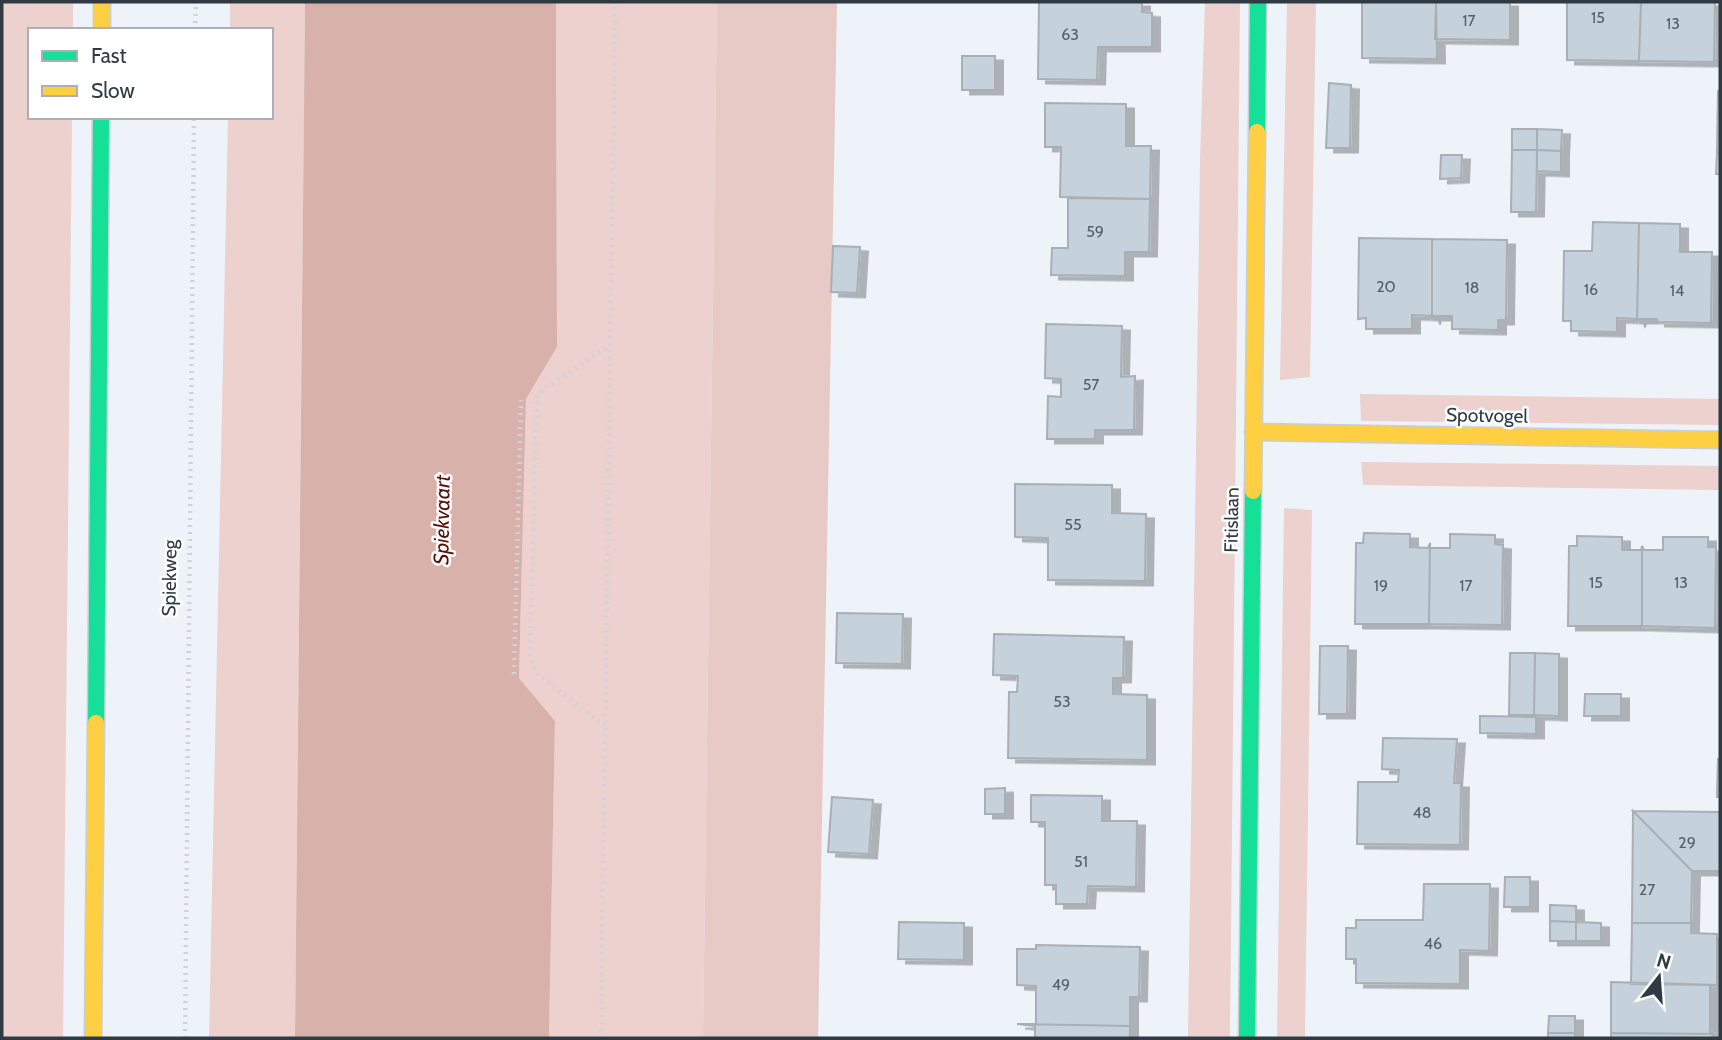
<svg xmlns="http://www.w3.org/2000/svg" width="1722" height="1040" font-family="Cabin,sans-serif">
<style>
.green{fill:#ecd1ce}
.forest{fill:#e7c9c5}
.water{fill:#d7b1aa}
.building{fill:#c6d2db;stroke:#a8afb5;stroke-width:2;filter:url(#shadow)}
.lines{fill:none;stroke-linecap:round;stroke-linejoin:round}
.fast-casing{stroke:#c7cfd6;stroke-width:19}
.slow-casing{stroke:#c7cfd6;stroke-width:19}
.path{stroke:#d1d3d6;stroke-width:4.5;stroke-dasharray:2 5;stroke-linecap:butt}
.fast{stroke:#16e098;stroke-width:16}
.slow{stroke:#ffcf43;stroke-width:16}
.labels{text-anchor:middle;stroke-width:5;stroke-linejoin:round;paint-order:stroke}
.number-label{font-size:16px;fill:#556069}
.street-label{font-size:19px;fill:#2f3a43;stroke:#fff}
.water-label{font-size:21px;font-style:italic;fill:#561108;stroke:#fff}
</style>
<defs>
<filter id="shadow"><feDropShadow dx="8" dy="4.5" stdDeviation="0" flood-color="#0004"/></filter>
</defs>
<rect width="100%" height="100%" fill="#edf3f8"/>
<path class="green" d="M2,2H73V30H30V117H72L63,1038H2Z
M230,2H305L295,1038H209L228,117H271V30H230Z
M556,2H717L703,1038H549L555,721L519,678L526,399L557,347Z
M1205,2H1240L1230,1038H1188L1200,159Z
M1287,2H1316L1310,377L1280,380Z
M1360,394L1720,399V425L1361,421Z
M1361,462L1720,466V490L1363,485Z
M1284,508L1312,510L1305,1038H1277Z"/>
<path class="forest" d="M717,2H837L818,1038H703Z"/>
<path class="water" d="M305,2H556L557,347L526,399L519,678L555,721L549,1038H295Z"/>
<path class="building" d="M1039,2H1142V12L1152,13V47H1098L1097,80L1038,79Z
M1362,2H1436L1437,59L1362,58Z
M1436,2H1510V40L1435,39Z
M1567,2H1641L1639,61L1567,60Z
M1641,2H1715L1714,62L1639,61Z
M962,56H995V90H962Z
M1329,83L1351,85L1350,148H1326Z
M1718,91H1720V153H1717Z
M1045,103L1126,104V146H1151L1150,199L1060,197L1061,147H1045Z
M1512,129H1537V150H1512Z
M1537,129L1562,130L1561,151L1537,150Z
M1512,150H1537L1536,212H1511Z
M1537,150L1561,151V172L1537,171Z
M1717,153H1720V174H1716Z
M1441,155H1462L1461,178L1440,179Z
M1068,198L1150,199L1149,252H1125V276L1051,275L1052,248H1068Z
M1593,222L1639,223L1637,323L1636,319L1617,318V332L1571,331V321H1563L1564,251H1592Z
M1639,223L1680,224V252H1712L1711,323L1657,322V319H1638L1637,323Z
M1359,238L1432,239V320L1431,316L1412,315V329H1366V318L1358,319Z
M1432,239L1507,240L1506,320H1498V330L1452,329V316H1433L1432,320Z
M833,246L860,247L857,293L831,292Z
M1046,324L1122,326L1121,377L1135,376L1134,430H1095V439H1047L1048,396L1061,397V379L1045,378Z
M1015,484L1112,485V513L1146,514L1145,581L1048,580V538L1015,537Z
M1364,533L1410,534V547L1428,548L1430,543L1429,624H1355L1356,543H1363Z
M1450,534L1495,535V544L1503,545L1502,625L1429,624L1430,543V548H1450Z
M1577,536L1622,537V550H1641L1642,546V626H1568L1569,546H1577Z
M1663,537H1708V547H1716L1715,628L1642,626V546L1644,550H1663Z
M837,613L903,614L902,664L836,663Z
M994,634L1124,637L1123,678H1113V694L1147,695V760L1008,758L1009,692H1017L1018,676L993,675Z
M1320,646H1348L1347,714H1319Z
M1510,653H1535L1534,715H1509Z
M1535,653L1559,654V716L1534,715Z
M1585,694H1621V716H1584Z
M1480,716L1536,717V734L1480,733Z
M1383,738L1457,739L1454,783H1461L1460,845L1357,844L1358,782H1398L1399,770L1382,769Z
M1718,759H1720V797H1717Z
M1005,788V814H985V789Z
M1031,795L1102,796V821H1137L1136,887L1088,886L1087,904H1056V885H1045V822H1031Z
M832,797L873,800L869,854L828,852Z
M1633,811L1692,871L1691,923H1632Z
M1633,811L1720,812V871H1692Z
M1505,877H1530V907H1504Z
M1424,884H1490L1489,951L1460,950V984L1356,983V959H1346V928H1356V920H1423Z
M1550,905L1576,906V922L1550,921Z
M1550,921L1576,922V941H1550Z
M899,922L964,923V960L898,959Z
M1576,922L1601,923V941H1576Z
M1632,923H1691V933L1717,934V985L1631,984Z
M1036,945L1140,947L1139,997H1130V1026L1017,1024H1036V986L1017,985V949H1036Z
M1611,982L1717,985L1710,987V1032L1715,1034L1611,1033Z
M1549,1016H1575V1033H1548Z
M1017,1024L1130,1026V1038H1035V1026Z
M1548,1033H1575V1038H1548Z
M1611,1033L1715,1034L1710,1038H1611Z"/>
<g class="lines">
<g class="fast-casing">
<path id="fast" d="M1257,132L1258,2
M96,723L101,117
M1247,1038L1253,491"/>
</g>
<g class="slow-casing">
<path id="slow" d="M102,2V30
M1253,432L1720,440
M1253,491L1257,132
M93,1038L96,723"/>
</g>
<path class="path" d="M195,30L196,2
M514,674L521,400
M605,726L536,673L530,657L537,394L609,346
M185,1038L194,117
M601,1038L615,2"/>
<use href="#fast" class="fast"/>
<use href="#slow" class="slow"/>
</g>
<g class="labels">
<g class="number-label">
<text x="1598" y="23">15</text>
<text x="1469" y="26">17</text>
<text x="1673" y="29">13</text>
<text x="1070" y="40">63</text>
<text x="1095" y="237">59</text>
<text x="1386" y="292">20</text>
<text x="1472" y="293">18</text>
<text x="1591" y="295">16</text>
<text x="1677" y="296">14</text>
<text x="1091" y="390">57</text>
<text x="1073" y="530">55</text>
<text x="1596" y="588">15</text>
<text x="1681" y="588">13</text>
<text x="1381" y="591">19</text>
<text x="1466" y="591">17</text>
<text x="1062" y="707">53</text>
<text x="1422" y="818">48</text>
<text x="1687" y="848">29</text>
<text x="1081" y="867">51</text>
<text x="1647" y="895">27</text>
<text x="1433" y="949">46</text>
<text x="1061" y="990">49</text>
</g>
<g class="street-label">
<text transform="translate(1487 415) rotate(1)" y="7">Spotvogel</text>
<text transform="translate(1231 520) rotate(-89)" y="7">Fitislaan</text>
<text transform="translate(169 578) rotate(-89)" y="7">Spiekweg</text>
</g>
<g class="water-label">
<text transform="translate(442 520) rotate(-89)" y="7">Spiekvaart</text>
</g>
</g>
<rect width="1722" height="1040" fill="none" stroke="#2f3a43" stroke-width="7"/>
<rect x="28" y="28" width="245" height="91" fill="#ffffff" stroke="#acb0b4" stroke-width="2"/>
<rect x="42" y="51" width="35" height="10" fill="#16e098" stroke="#acb0b4" stroke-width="2"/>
<text x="91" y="63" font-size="21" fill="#2f3a43">Fast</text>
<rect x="42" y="86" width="35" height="10" fill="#ffcf43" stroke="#acb0b4" stroke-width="2"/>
<text x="91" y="98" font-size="21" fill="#2f3a43">Slow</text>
<g transform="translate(1659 977) rotate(17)" stroke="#ffffff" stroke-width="5" paint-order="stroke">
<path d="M0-5L12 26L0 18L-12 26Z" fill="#2f3a43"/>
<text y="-10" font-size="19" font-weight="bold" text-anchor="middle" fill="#2f3a43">N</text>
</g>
</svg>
